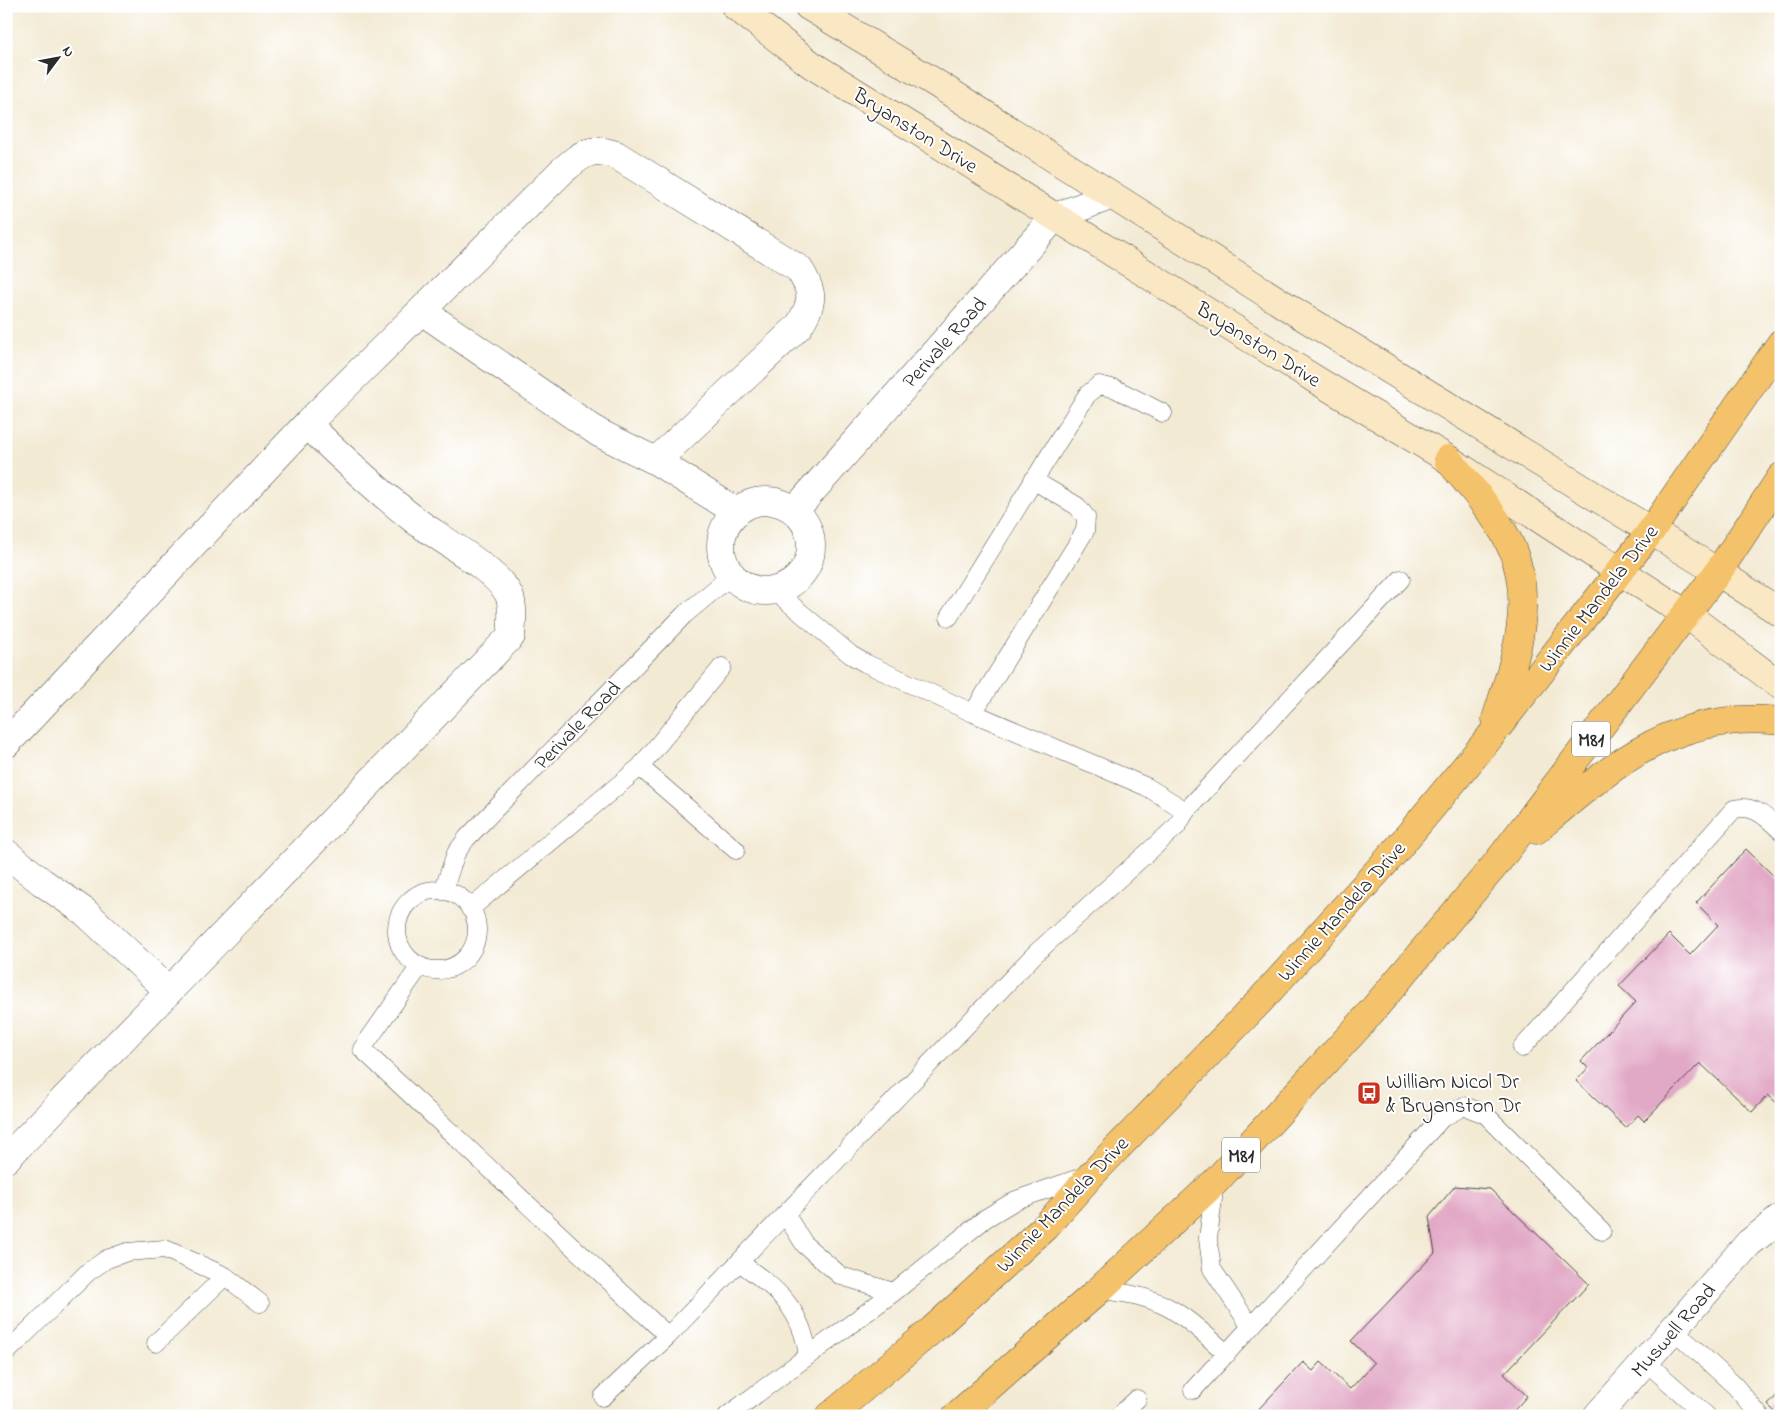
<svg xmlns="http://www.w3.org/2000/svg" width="1787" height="1422" font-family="'Indie Flower',sans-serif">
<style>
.building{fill:#e2a9c6}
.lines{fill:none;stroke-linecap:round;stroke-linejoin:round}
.lane-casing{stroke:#494844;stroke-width:19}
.street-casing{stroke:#494844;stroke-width:29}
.secondary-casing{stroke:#494844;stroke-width:29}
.primary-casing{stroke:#494844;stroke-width:29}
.lane{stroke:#fff;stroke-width:18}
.street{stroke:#fff;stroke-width:28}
.secondary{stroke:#fae7c3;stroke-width:28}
.primary{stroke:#f3c26a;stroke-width:28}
.labels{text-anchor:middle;stroke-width:4;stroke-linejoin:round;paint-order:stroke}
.shield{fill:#fff;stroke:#6b6b6b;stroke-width:1}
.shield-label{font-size:20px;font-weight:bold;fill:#2b2b2b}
.street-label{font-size:21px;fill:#2b2b2b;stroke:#fff}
.poi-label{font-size:21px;fill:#2b2b2b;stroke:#fff;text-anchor:start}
</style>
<rect width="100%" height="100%" fill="#fff"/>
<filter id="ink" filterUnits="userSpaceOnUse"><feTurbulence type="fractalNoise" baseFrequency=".02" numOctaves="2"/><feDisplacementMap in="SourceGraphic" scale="10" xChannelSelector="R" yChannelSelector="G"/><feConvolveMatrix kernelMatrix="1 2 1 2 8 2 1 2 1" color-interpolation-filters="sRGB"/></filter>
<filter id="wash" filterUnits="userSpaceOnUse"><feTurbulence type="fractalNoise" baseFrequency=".0096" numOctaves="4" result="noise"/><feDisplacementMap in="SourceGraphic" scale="20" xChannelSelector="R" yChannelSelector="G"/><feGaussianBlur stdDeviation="1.12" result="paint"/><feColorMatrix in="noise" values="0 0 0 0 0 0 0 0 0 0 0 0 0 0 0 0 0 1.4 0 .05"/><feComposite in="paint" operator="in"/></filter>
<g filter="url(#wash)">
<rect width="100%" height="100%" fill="#f3ead4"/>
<g id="blocks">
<path class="building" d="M1746,849L1781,883V1107L1768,1095L1752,1112L1700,1063L1644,1121L1638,1115L1626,1128L1576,1081L1588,1068L1581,1061L1636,1002L1619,986L1669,934L1690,955L1718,925L1696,903Z
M1455,1186L1490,1189L1589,1284L1504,1374L1527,1396L1509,1416H1252L1303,1362L1313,1371L1321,1362L1350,1389L1374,1363L1351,1341L1435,1253L1429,1217Z
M1781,1391V1416H1779L1768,1405Z"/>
</g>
</g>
<g filter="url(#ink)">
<use href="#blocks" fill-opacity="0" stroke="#494844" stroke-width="1"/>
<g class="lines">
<g class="lane-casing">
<path id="lane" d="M949,617L1087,395L1099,385L1116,389L1163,413
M973,713L1085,531L1086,517L1077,506L1033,480
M640,767L736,850
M1186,811L1401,579
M397 930a40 40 0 1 1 80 0a40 40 0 1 1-80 0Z
M443,891L456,853L467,838L684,615L732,575
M470,909L640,767L722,667
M420,966L362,1049L668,1336L1035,954L1177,826L1186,811L1147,787L973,713L865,663L851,655L775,591
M1522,1048L1734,809C1755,804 1767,818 1781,831
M1215,1182L1208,1239L1212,1269L1251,1327
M785,1214L805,1245L841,1276L894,1292
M739,1262C777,1289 802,1308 808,1356
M1099,1290C1163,1295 1180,1312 1227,1354
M1674,1330L1735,1386L1760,1416
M156,1343L225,1276
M6,1353L88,1272L107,1259L127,1252L165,1249L225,1276L260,1303
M1646,1362L1707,1416
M1193,1390L1442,1118L1464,1106L1485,1114L1602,1231
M603,1397L668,1336
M727,1416L894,1292L986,1218L1016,1200L1088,1175
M1119,1416L1137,1399"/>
</g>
<g class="street-casing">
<path id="street" d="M422,311L599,433L656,461
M721 546a45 45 0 1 1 90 0a45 45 0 1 1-90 0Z
M794,511L1055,217L1110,196
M6,744L307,424L562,171C582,154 590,146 616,155L799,269C815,294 813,302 799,326L656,461L737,512
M6,853L42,882L85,912L169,991L6,1159
M169,991L511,636C512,624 514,606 509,595C498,571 439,538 416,521C378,491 342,458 307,424
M1597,1416L1749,1243L1781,1218"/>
</g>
<g class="secondary-casing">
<path id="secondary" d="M735,6L812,65L1318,381L1448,459L1686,614L1781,686
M808,6L934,82L1297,313L1718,572L1781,613"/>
</g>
<g class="primary-casing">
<path id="primary" d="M1448,459C1470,487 1498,516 1512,549C1536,605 1513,665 1496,719
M1536,830C1612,766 1674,709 1781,721
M830,1416L932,1330L1045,1227L1092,1174L1258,1003L1393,854L1490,737L1651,531L1781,343
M956,1416L1099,1290L1215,1182L1360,1025L1496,864L1718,572L1781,477"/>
</g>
<use href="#lane" class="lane"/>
<use href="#street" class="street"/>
<use href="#secondary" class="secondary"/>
<use href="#primary" class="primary"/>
</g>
</g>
<defs>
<g id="bus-square" transform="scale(1.25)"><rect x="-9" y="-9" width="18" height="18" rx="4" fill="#c8321e" stroke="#fff"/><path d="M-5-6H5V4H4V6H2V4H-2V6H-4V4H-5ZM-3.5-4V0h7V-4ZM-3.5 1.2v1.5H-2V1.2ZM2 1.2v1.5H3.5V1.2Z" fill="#fff"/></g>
</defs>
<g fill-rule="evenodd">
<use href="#bus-square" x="1369" y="1093"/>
</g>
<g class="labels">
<g class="shield">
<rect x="1572" y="721.5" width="38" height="35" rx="4"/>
<rect x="1222" y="1137.5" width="38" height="35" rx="4"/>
</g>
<g class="shield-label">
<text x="1591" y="746">M81</text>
<text x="1241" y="1162">M81</text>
</g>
<g class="street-label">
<text transform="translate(916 130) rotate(32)" y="7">Bryanston Drive</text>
<text transform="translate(944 342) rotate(-48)" y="7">Perivale Road</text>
<text transform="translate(1259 344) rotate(32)" y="7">Bryanston Drive</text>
<text transform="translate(1598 598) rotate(-52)" y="7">Winnie Mandela Drive</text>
<text transform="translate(577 725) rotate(-46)" y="7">Perivale Road</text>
<text transform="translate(1341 911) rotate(-48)" y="7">Winnie Mandela Drive</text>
<text transform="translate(1062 1204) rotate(-46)" y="7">Winnie Mandela Drive</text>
<text transform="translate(1673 1330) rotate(-49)" y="7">Muswell Road</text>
</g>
<g class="poi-label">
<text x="1386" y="1088">William Nicol Dr<tspan x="1386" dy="24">&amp; Bryanston Dr</tspan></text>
</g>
</g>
<rect width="1787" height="1422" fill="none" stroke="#fff" stroke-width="25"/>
<g transform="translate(58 58) rotate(58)" stroke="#ffffff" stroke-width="4" paint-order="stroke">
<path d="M0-4L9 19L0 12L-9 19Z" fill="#2b2b2b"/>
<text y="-8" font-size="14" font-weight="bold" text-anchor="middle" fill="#2b2b2b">N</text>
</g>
</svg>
